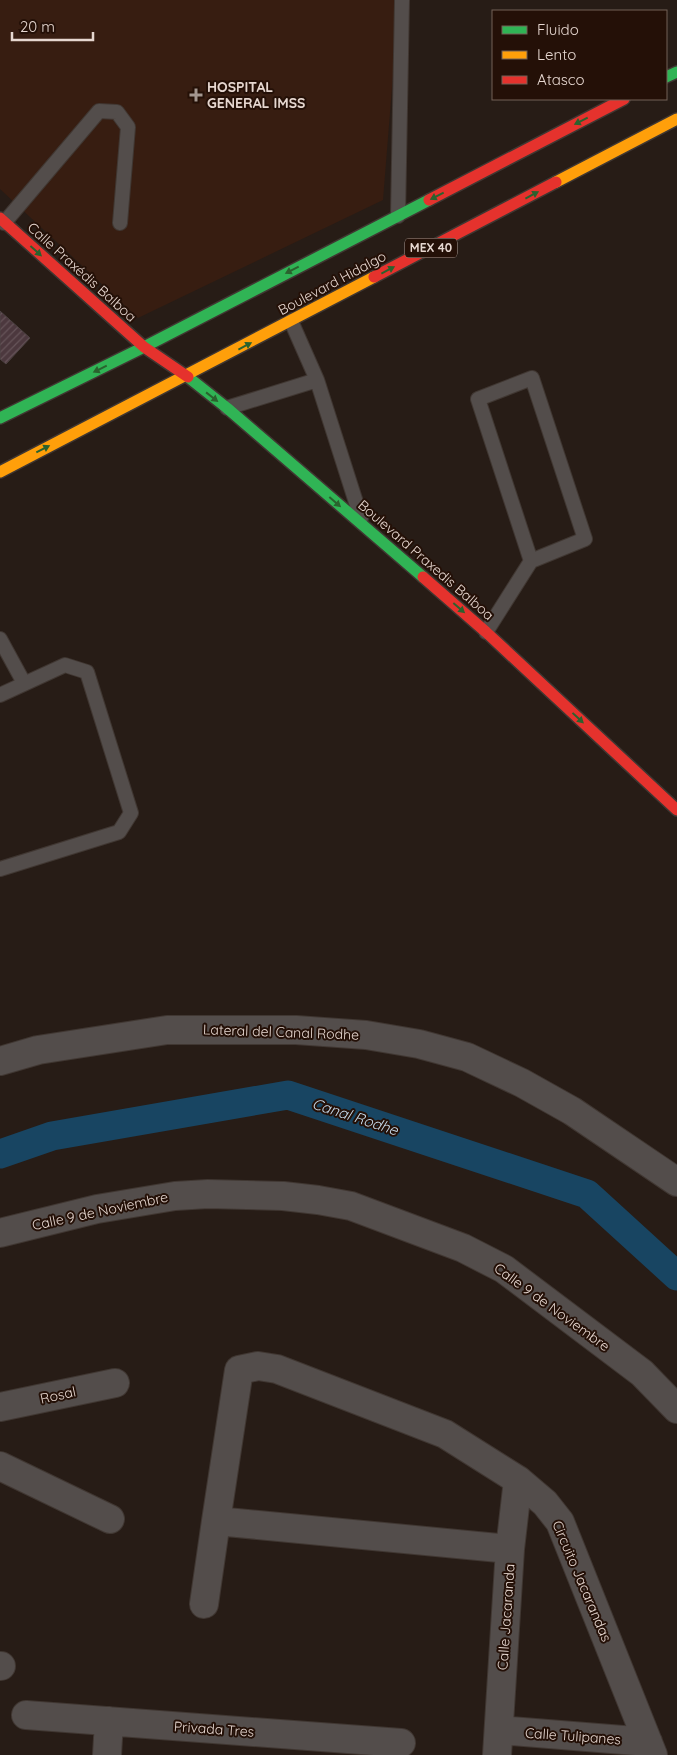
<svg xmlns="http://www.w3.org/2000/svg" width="677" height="1755" font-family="Quicksand,sans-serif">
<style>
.built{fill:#371d11}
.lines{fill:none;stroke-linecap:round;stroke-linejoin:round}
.canal{stroke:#184562;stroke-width:29}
.building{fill:url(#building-hatch);stroke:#4c4242}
.lane-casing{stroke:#403732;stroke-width:16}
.street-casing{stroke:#403732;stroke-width:30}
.fast-casing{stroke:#403732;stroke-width:14}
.slow-casing{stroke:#403732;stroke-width:14}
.jam-casing{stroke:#403732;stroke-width:14}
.lane{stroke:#534d4b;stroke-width:14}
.street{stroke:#534d4b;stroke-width:28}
.fast{stroke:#30b455;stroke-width:11}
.slow{stroke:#ff9f0a;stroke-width:11}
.jam{stroke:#e5322d;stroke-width:11}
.oneway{fill:#2a622e}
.poi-dot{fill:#a3968f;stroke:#241007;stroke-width:2}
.labels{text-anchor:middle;stroke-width:4;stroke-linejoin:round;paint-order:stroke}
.shield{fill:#241007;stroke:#ac9b94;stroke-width:1}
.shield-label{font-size:12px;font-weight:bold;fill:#e6d7d0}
.poi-label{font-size:14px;font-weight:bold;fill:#e6d7d0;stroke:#241007;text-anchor:start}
.street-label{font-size:14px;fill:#e6d7d0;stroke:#241007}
.water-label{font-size:15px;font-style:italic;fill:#c7dbec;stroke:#241007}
</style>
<defs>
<pattern id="building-hatch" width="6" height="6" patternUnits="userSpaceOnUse" patternTransform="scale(1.25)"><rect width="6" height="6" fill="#4c383e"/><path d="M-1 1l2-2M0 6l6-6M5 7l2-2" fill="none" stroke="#665459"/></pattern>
</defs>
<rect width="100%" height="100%" fill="#271c16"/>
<path class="built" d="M0,0H399L383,200L138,318L0,189Z"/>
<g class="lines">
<path class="canal" d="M0,1154L52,1136L288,1095L587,1194L677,1276"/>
</g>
<path class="building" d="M0,311L30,338L6,364L0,359Z"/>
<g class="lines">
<g class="lane-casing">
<path id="lane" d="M398,216L402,0
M4,223L99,111L117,112L128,127L120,223
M291,321L317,380L361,518
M227,408L317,380
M486,632L531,561L585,539L532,378L478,399L531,561
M0,639L24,683
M0,695L65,665L87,672L131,813L119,832L0,869"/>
</g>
<g class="street-casing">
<path id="street" d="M0,1061L38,1050L167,1030H296L366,1035L419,1044L467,1057L522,1083L572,1111L677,1182
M0,1233L97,1209L175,1196L208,1194L283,1196L318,1200L351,1206L463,1248L504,1269L642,1373L677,1409
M0,1407L115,1383
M0,1466L110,1519
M510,1549L216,1521L239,1370L258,1366L277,1369L445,1434L518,1480L545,1503L560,1522L653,1755
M204,1604L216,1521
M0,1666H1
M26,1715L401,1743
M499,1730L648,1742
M107,1755L109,1721
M497,1755L510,1549L518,1480"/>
</g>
<g class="fast-casing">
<path id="fast" d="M666,77L677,72
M188,377L227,408L423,577
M0,418L144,347L429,200"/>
</g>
<g class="slow-casing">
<path id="slow" d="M556,182L677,119
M0,472L374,277"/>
</g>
<g class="jam-casing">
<path id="jam" d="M429,200L624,99
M0,218L144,347L188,377
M374,277L556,182
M423,577L486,632L677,810"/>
</g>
<use href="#lane" class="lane"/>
<use href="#street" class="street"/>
<use href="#fast" class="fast"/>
<use href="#slow" class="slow"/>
<use href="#jam" class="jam"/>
</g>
<defs><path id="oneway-solid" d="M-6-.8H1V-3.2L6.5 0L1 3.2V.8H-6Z" transform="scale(1.25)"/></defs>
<g class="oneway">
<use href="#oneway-solid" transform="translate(581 121) rotate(153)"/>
<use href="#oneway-solid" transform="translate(532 195) rotate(-28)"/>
<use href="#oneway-solid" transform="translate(437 196) rotate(153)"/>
<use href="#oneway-solid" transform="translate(36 251) rotate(42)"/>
<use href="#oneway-solid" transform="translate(292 270) rotate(153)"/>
<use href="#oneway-solid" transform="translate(388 270) rotate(-28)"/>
<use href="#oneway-solid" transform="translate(245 346) rotate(-28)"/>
<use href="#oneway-solid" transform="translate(100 369) rotate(154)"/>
<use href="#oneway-solid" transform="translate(212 397) rotate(38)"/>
<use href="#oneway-solid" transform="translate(43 449) rotate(-27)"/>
<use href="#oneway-solid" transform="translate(335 502) rotate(41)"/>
<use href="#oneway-solid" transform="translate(459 608) rotate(41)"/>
<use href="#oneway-solid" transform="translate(578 718) rotate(43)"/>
</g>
<path class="poi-dot" d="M193.5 87.5h5v5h5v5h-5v5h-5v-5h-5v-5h5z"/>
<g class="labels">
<rect class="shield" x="405" y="238.5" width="52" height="19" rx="4"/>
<g class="shield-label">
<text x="431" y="252">MEX 40</text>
</g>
<g class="poi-label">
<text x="207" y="92">HOSPITAL<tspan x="207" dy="16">GENERAL IMSS</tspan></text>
</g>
<g class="street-label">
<text transform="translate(82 272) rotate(42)" y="5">Calle Praxédis Balboa</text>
<text transform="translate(332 283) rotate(-28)" y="5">Boulevard Hidalgo</text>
<text transform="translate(426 560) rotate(41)" y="5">Boulevard Praxedis Balboa</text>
<text transform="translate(281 1032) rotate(2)" y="5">Lateral del Canal Rodhe</text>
<text transform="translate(100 1211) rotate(-12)" y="5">Calle 9 de Noviembre</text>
<text transform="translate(552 1307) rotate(36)" y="5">Calle 9 de Noviembre</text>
<text transform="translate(58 1395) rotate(-12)" y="5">Rosal</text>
<text transform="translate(582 1581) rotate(67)" y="5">Circuito Jacarandas</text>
<text transform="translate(506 1617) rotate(-86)" y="5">Calle Jacaranda</text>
<text transform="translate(214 1729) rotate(4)" y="5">Privada Tres</text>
<text transform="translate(573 1736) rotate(4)" y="5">Calle Tulipanes</text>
</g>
<g class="water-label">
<text transform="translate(355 1117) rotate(18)" y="5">Canal Rodhe</text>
</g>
</g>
<rect x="492" y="10" width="175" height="90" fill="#241007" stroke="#726057"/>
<rect x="502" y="26" width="25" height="8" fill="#30b455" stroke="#726057"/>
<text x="537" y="35" font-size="15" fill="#e6d7d0">Fluido</text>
<rect x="502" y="51" width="25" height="8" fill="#ff9f0a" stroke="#726057"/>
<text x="537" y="60" font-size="15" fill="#e6d7d0">Lento</text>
<rect x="502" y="76" width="25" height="8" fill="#e5322d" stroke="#726057"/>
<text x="537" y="85" font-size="15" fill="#e6d7d0">Atasco</text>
<path d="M12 32v8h81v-8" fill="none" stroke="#e6d7d0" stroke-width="2.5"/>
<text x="20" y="32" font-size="15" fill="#e6d7d0" stroke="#241007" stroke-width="4" paint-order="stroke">20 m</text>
</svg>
